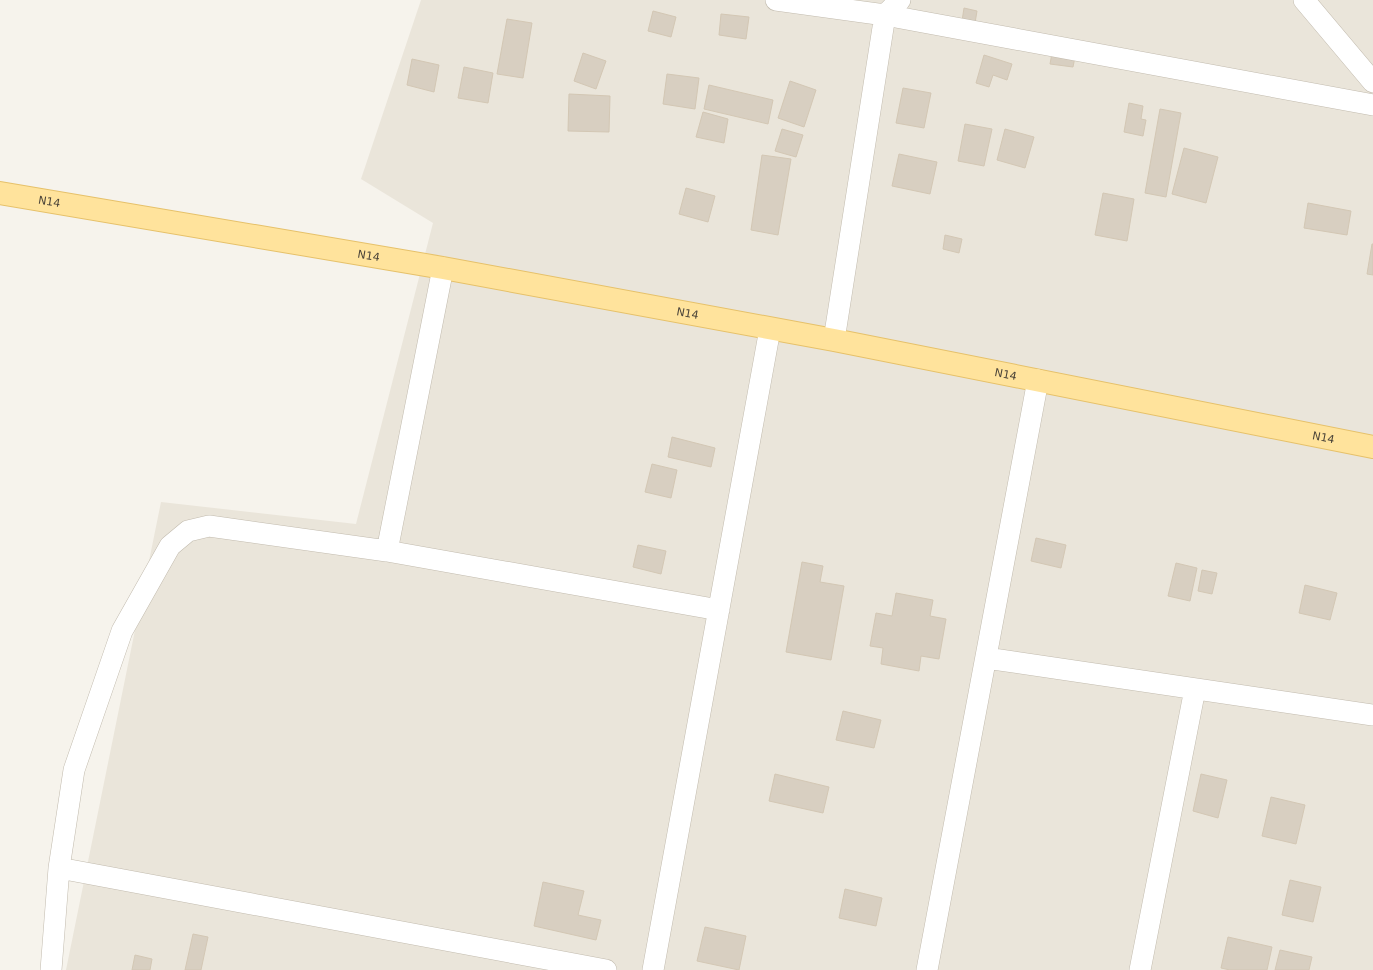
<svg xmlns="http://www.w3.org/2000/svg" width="1373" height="970" font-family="'DejaVu Sans',sans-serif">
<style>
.residential{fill:#eae5da}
.building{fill:#d8cfc1;stroke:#d3c7b4}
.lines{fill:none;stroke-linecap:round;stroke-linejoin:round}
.street-casing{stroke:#c2bbae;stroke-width:22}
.primary-casing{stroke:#e6c16a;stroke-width:24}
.street{stroke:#fff;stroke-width:21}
.primary{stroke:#ffe39c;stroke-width:22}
.labels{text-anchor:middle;stroke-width:4;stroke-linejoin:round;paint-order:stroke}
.street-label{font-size:11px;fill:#4b4439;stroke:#fff}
</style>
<rect width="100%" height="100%" fill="#f6f3ec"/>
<path class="residential" d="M421,0H1373V970H66L161,502L356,524L433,223L361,179Z"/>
<path class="building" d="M964,8L977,11L975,23L962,21Z
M653,11L676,17L671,37L648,31Z
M721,14L749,17L746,39L719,35Z
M507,19L532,23L523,78L497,74Z
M583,53L606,61L596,89L574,81Z
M1052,53L1075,57L1073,67L1050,64Z
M984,55L1012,64L1007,80L993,75L989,87L976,83Z
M412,59L439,65L434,92L407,85Z
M464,67L493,73L488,103L458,98Z
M667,74L699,78L695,109L663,104Z
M790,81L816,90L804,127L778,118Z
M709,85L773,100L768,124L704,109Z
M903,88L931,93L924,128L896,123Z
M569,94L610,96L609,132L568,131Z
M1129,103L1143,106L1141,119L1146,120L1143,136L1124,132Z
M1160,109L1181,113L1166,197L1145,193Z
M703,112L728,119L724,143L696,137Z
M965,124L992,129L984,166L958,161Z
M782,129L803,135L796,157L775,151Z
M1005,129L1034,137L1025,168L997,160Z
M1184,148L1218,157L1206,203L1172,194Z
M899,154L937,162L930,194L892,186Z
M762,155L791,159L778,235L751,230Z
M686,188L715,196L708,222L679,214Z
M1103,193L1134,199L1127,241L1095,235Z
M1308,203L1351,211L1347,235L1304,228Z
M945,235L962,239L959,253L943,249Z
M1372,244H1373V275L1367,274Z
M672,437L715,448L711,467L668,457Z
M652,464L677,470L671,498L645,492Z
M1036,538L1066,545L1061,568L1031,561Z
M638,545L666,551L661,574L633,567Z
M802,562L823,566L820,582L844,586L831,660L786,652Z
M1176,563L1197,568L1190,601L1168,596Z
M1202,570L1217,573L1212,594L1198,591Z
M1305,585L1337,593L1330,620L1299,613Z
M896,593L933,600L930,616L946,619L939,659L921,656L919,671L881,664L883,648L870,646L876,613L892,616Z
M843,711L881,720L874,748L836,740Z
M775,774L829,787L823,813L769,801Z
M1201,774L1227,780L1218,818L1193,811Z
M1271,797L1305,805L1296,844L1262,836Z
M1290,880L1321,887L1313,922L1282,915Z
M543,882L584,891L578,915L601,920L596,940L534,926Z
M845,889L882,898L876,926L839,918Z
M705,927L746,936L739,970L697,961Z
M193,934L208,937L201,970H185Z
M1228,937L1272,947L1267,970H1230L1221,968Z
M1280,950L1312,957L1309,970H1275Z
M135,955L152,959L150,970H132Z"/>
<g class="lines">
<g class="street-casing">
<path id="street" d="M776,0L885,15L1373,105
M1304,0L1373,82
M834,340L885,15L900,0
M387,551L443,268
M986,658L1373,715
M59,868L74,770L122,631L170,546L188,531L209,526L387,551L719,610
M51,970L59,868L606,970
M653,970L770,329
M927,970L1038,380
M1140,970L1195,689"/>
</g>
<g class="primary-casing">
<g id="primary">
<path id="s1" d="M0,193L443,268L834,340L1373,447"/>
</g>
</g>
<use href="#street" class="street"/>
<use href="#primary" class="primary"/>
</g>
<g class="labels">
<g class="street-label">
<text dy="4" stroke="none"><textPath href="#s1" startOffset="50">N14</textPath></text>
<text dy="4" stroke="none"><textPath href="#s1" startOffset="374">N14</textPath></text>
<text dy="4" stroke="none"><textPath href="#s1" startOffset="698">N14</textPath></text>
<text dy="4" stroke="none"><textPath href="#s1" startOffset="1022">N14</textPath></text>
<text dy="4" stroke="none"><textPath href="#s1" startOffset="1346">N14</textPath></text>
</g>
</g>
</svg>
